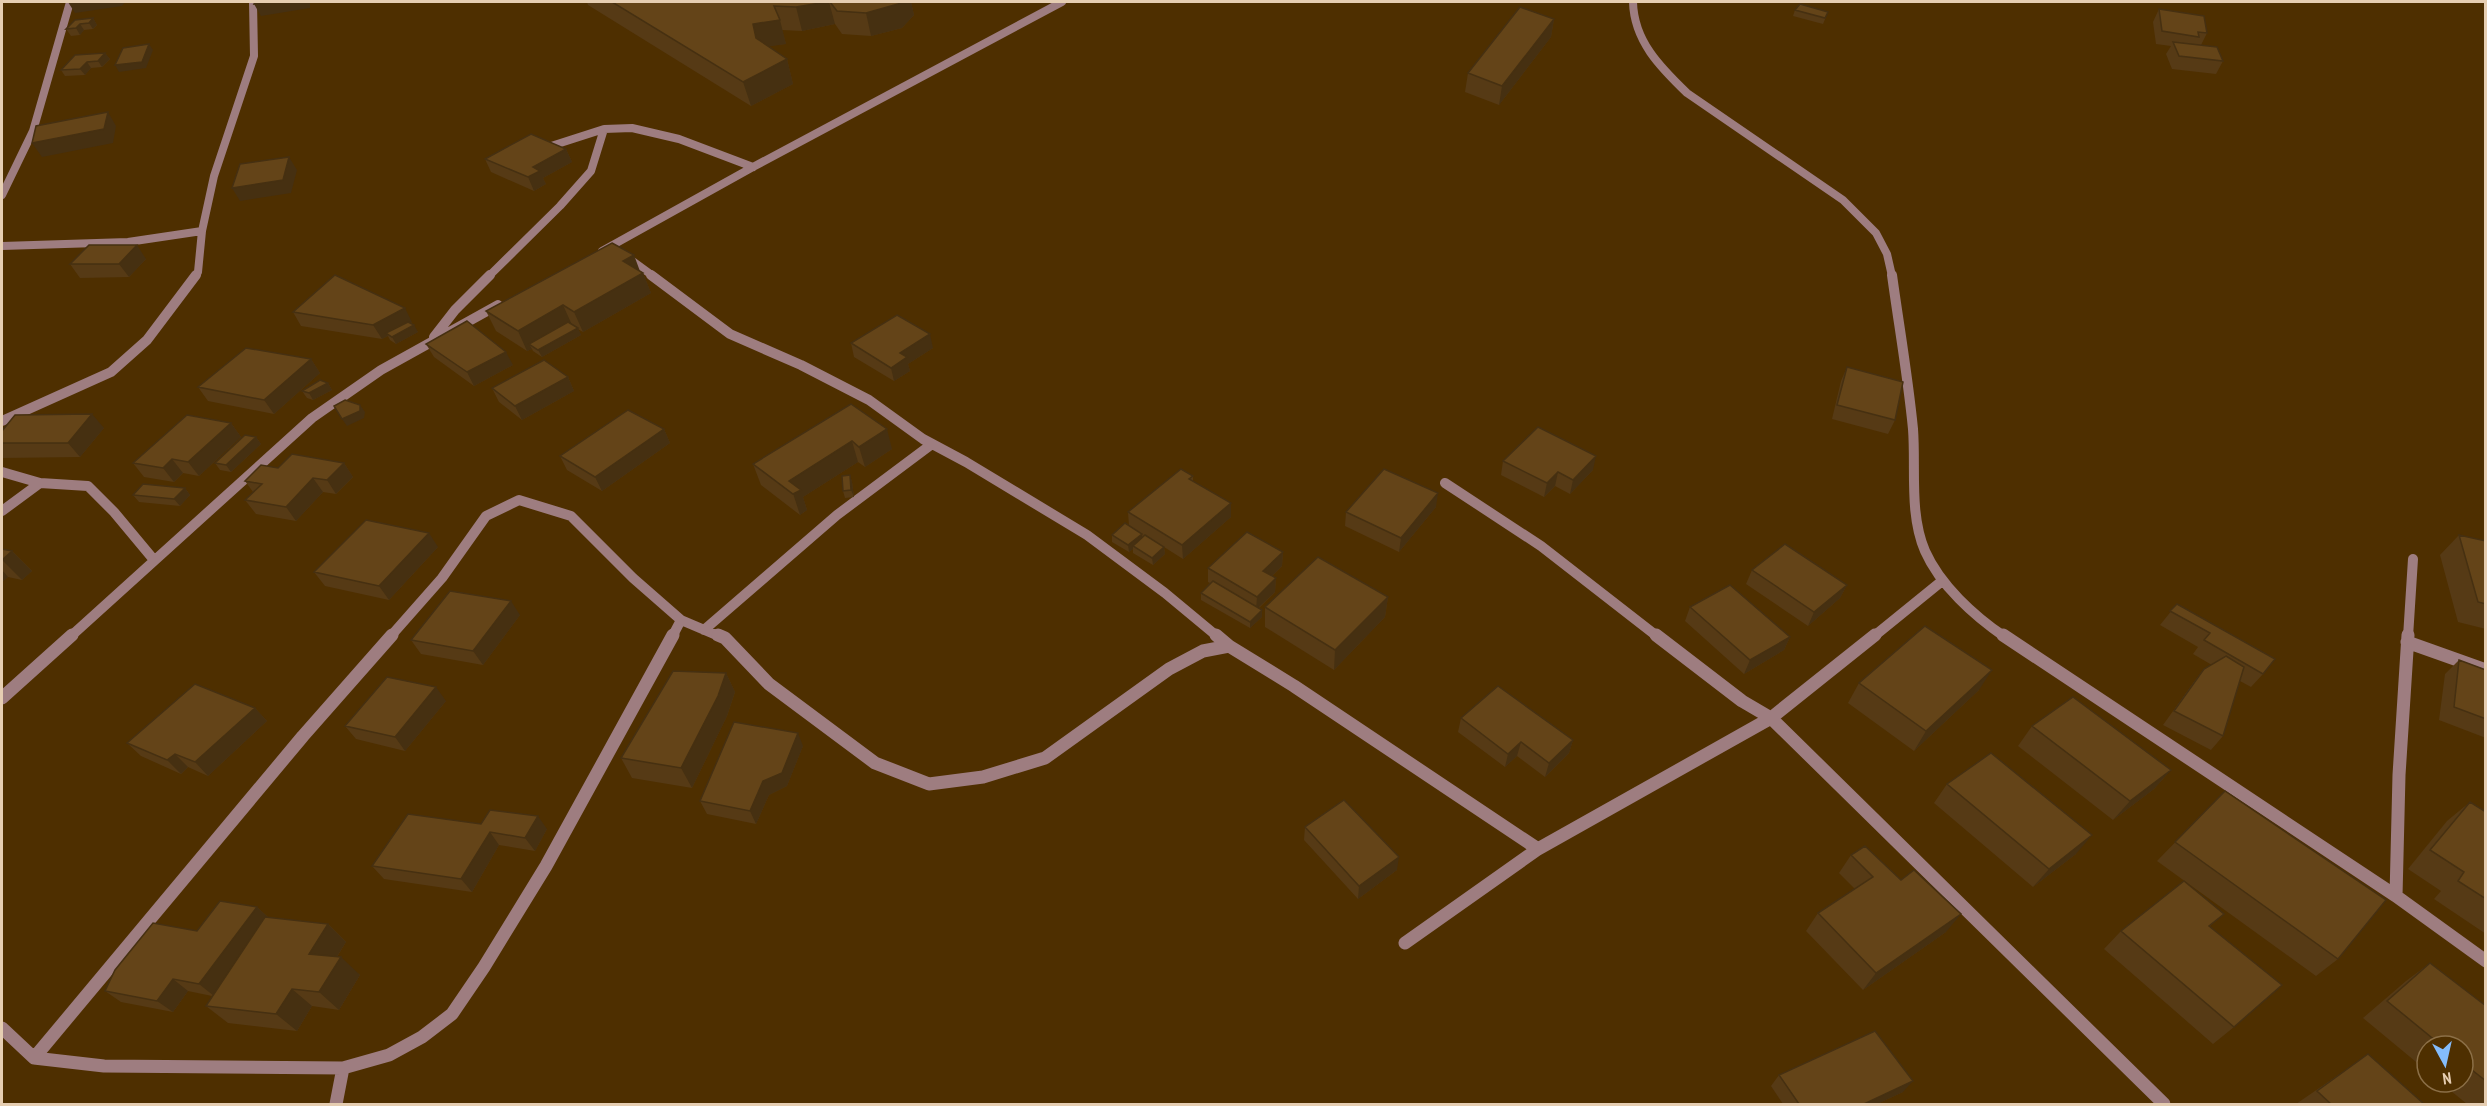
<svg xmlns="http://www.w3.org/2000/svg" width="2487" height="1106" font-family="'PT Sans Narrow',sans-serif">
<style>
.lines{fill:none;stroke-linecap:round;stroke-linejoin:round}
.minor-far2{stroke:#9e7d80;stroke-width:8}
.minor-far1{stroke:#9e7d80;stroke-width:10}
.minor{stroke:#9e7d80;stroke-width:13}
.wall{fill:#563a15}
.shaded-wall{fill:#463011}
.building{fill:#644418;stroke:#463011;stroke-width:1.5}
</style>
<rect width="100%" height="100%" fill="#4e2f00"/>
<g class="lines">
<path class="minor-far2" d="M1633,2C1634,41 1660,67 1687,93L1843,200L1876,233L1887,254L1892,276
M548,147L604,129
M2,195L33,131L70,2
M2,246L128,242L202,231
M602,251L753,167L1062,2
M627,257L653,276
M195,276L198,272L202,231L214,176L254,56L253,2
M489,276L560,206L591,171L604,129L632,128L679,139L753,167"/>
<path class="minor-far1" d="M651,275L730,334L801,365L869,400L923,439L966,462L1087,535L1165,593L1218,637
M1892,275C1899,326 1908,377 1913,429C1916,468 1909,514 1925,551C1940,585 1974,616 2005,637
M434,337L455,310L490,275
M2,421L111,372L147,340L196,275
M2,472L40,483L88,486L114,512L154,560
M1445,483L1541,546L1658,637
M2,511L40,483
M704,630L837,515L932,444
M70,637L312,418L381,370L498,305
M390,637L442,578L486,516L519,500L571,516L633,578L681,620L721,637
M672,637L681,620
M1873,637L1942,581
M2408,637L2413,559"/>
<path class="minor" d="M718,635L725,638L769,684L875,763L929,784L983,777L1045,758L1169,669L1203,651L1229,646L1294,686L1538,849
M1216,635L1229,646
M1656,635L1742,701L1771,718L2164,1104
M2003,635L2396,896L2486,961
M2407,642L2486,670
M2,698L72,635
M2396,896L2399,775L2408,635
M1405,943L1538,849L1771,718L1875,635
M2,1028L34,1058L104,1066L343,1068L389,1055L422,1037L452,1014L484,967L546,866L673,635
M34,1058L303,736L392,635
M336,1104L343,1068"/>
</g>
<path class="wall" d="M587,2H911L914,15L902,28L871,36L842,34L835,24L802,31L782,30L786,44L768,46L787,59L793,84L751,106L588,5Z
M2159,9L2207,33L2201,45L2223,61L2216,74L2172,69L2166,54L2171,46L2156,44L2153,22Z
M1795,10L1828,12L1823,24L1793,16Z
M93,18L97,25L93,29L84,30L80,35L71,36L66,29Z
M1554,19L1551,37L1499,105L1465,92L1468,73Z
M105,53L110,59L102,67L91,68L85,75L65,76L61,70Z
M566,149L572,162L543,178L546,184L534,191L491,172L485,159Z
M146,259L129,277L80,278L70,264Z
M640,271L643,273L651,293L583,332L578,329L581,335L542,357L533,351L532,349L527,351L496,331L486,311Z
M293,312L412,322L411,323L418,332L396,344L390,340L388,336L382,339L301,326Z
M851,343L933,348L908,364L910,371L894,381L854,357Z
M426,344L513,365L474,386L434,357Z
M311,359L320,373L274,414L208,401L198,387Z
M1847,367L1895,420L1888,434L1832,419L1841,381Z
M568,377L574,391L522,420L499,402L492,388Z
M328,383L332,390L313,400L307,398L302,391Z
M851,404L892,449L865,467L858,462L803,497L807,510L800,515L761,485L753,464Z
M231,423L241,437L199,476L183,473L174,482L144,477L133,463Z
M104,428L80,457L2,458V431Z
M664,429L670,443L602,491L567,470L560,456Z
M256,437L261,444L231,472L220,470L215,463Z
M1503,461L1593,470L1570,494L1555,486L1544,497L1501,475Z
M344,463L353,477L336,494L323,492L296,521L256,514L245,500L253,492L245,481L278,468Z
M850,475L852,482L854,497L845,498L843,491Z
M1193,476V481L1231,503V517L1183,559L1164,547L1165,554L1153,565L1133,553V549L1129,552L1112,542V535L1129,526L1128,512Z
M185,488L190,495L180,506L139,502L133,495Z
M1436,507L1399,552L1345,526L1346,512Z
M2459,535L2486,541V629L2458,622L2440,555Z
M438,547L389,600L325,586L314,572Z
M2,549L12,551L32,571L22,580L8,577L2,582Z
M1283,552L1282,566L1272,576L1276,578L1275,592L1259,608L1262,610V617L1250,628L1201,600V593L1210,583L1208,582V568Z
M1752,570L1847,585L1840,598L1808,626L1746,584Z
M1388,597L1385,617L1334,670L1265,627V607Z
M2177,604L2263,674L2251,687L2240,681L2223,736L2211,750L2163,725L2193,683L2204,669L2212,665L2193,654L2198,647L2160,625Z
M1690,607L1790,637L1784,650L1744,674L1685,621Z
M520,615L483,665L421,654L411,640Z
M2459,660L2486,670V738L2439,720L2445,674Z
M726,673L735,692L727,716L692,788L632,778L621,758Z
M1859,683L1979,690L1914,751L1848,703Z
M446,701L405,751L356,739L345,726Z
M255,708L267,721L208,776L188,767L181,774L141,756L127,743Z
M1461,718L1573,740L1569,753L1545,777L1517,756L1505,767L1458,732Z
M2032,726L2171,770L2154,789L2113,820L2018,746Z
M803,746L787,786L769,795L756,824L707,814L700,801Z
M1947,784L2076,854L2033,887L1934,803Z
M2225,791L2338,959L2316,976L2157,861Z
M2470,802L2486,812V934L2434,899L2441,891L2408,869L2447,821Z
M481,824L547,829L535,851L499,845L472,892L384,879L372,866Z
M1305,827L1397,870L1358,899L1304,840Z
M1851,855L1901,880L1946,932L1863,990L1806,931L1818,913L1855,889L1839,873Z
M257,907L268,917L328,924L346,942L337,957L360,975L339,1010L312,1006L297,1031L228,1023L206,1006L212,996L188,991L173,1012L121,1002L105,991L197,931Z
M2224,914L2210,926L2234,1027L2213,1044L2104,949L2121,931Z
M2430,963L2486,1006V1104H2467L2440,1082H2463V1046H2427V1071L2363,1018L2406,981Z
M2368,1054L2424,1104H2296L2344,1071Z
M1779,1075L1903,1092L1877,1104H1783L1771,1086Z"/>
<path class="shaded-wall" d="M68,2H125L122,6L75,13Z
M267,2H310V8L261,16L254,4Z
M826,2H829L835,24L802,31L796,7Z
M900,2H911L914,15L902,28L871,36L866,13Z
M93,18L97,25L93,29L89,23Z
M1554,19L1551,37L1499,105L1502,86Z
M780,20L786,44L759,48L753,24Z
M80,24L84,30L80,35L76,28Z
M149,44L153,50L146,68L119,72L115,65Z
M105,53L110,59L102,67L98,61Z
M787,59L793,84L751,106L743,82Z
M87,62L91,68L85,75L80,69Z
M108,112L116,126L113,143L42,157L32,143Z
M566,149L572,162L543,178L546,184L534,191L528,177L533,167Z
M289,157L297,170L291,193L240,201L232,188Z
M137,245L146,259L129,277L119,264Z
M634,255L641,274L643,273L651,293L583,332L574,312L623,261Z
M563,305L572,325L529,344L532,349L527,351L518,331Z
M405,308L412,322L389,335L386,333L388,336L382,339L373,325Z
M414,325L418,332L396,344L392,337Z
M578,328L581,335L542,357L538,350Z
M930,334L933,348L908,364L910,371L894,381L891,368L900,353Z
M506,352L513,365L474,386L467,372Z
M311,359L320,373L274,414L264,400Z
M568,377L574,391L522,420L515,406Z
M328,383L332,390L313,400L309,393Z
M360,405L365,412L364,418L347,426L342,419Z
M92,414L104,428L80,457L68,443Z
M231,423L241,437L199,476L188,462Z
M664,429L670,443L602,491L595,477Z
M887,429L892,449L865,467L859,447Z
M256,437L261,444L231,472L226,465Z
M852,441L858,462L803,497L807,510L800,515L789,481Z
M1596,456L1593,470L1570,494L1573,480Z
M172,459L183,473L174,482L163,468Z
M344,463L353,477L336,494L327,480Z
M1558,472L1555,486L1544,497L1547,483Z
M850,475L852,482L854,497L851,490Z
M313,478L323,492L296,521L286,507Z
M185,488L190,495L180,506L174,499Z
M1438,493L1436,507L1399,552L1401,538Z
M1231,503V517L1183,559L1182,545Z
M429,533L438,547L389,600L379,586Z
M1142,534L1143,541L1133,546V549L1129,552L1128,545Z
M1164,547L1165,554L1153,565L1152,558Z
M12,551L32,571L22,580L2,560Z
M1283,552L1282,566L1263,585V571Z
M2,570L8,577L2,582Z
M1276,578L1275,592L1256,610L1257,597Z
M1847,585L1840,598L1808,626L1814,612Z
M1388,597L1385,617L1334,670L1335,650Z
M511,601L520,615L483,665L473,651Z
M1262,610V617L1250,628V622Z
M1790,637L1784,650L1744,674L1750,660Z
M1992,670L1979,690L1914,751L1926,731Z
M726,673L735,692L727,716L692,788L681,768Z
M436,687L446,701L405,751L395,737Z
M255,708L267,721L208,776L195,762Z
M798,733L803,746L787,786L769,795L756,824L750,811L763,781Z
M1573,740L1569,753L1545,777L1549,763Z
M1521,742L1517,756L1505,767L1508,754Z
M175,754L188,767L181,774L167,760Z
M2171,770L2154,789L2113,820L2130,801Z
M538,816L547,829L535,851L525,838Z
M490,832L499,845L472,892L461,879Z
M2092,835L2076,854L2033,887L2049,869Z
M1399,857L1397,870L1358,899L1359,886Z
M257,907L270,919L214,996L199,984Z
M1961,914L1946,932L1863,990L1876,973Z
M328,924L346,942L328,971L309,954Z
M341,957L360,975L339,1010L319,992Z
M173,979L188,991L173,1012L157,1001Z
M292,989L312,1006L297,1031L276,1014Z
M1913,1081L1903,1092L1877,1104H1864Z"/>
<path class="building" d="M255,2H267L254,4Z
M612,2H826L796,7L774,6L780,20L753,24L756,38L787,59L743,82Z
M830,2H900L898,4L866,13L837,11Z
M1800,4L1828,12L1825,18L1795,10Z
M1520,7L1554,19L1502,86L1468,73Z
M2159,9L2204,16L2207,33L2198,32L2199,37L2162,31Z
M93,18L89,23L80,24L76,28L66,29L75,20Z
M2173,42L2217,47L2223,61L2179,56Z
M149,44L142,62L115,65L123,48Z
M105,53L98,61L87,62L80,69L61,70L75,55Z
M108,112L104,129L32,143L36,126Z
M531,134L566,149L533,167L540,171L528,177L485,159Z
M289,157L283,180L232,188L240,164Z
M612,243L634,255L623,261L643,273L574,312L563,305L518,331L486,311Z
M89,245H137L119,264H70Z
M335,275L405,308L373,325L293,312Z
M897,315L930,334L900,353L907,357L891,368L851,343Z
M467,321L506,352L467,372L426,344Z
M408,322L414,325L392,337L386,333Z
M568,322L578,328L538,350L529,344Z
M246,348L311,359L264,400L198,387Z
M544,360L568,377L515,406L492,388Z
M1847,367L1903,382L1895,420L1837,405Z
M320,380L328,383L309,393L302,391Z
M345,400L360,405V411L342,419L334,406Z
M851,404L887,429L859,447L852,441L789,481L801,490L793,494L753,464Z
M628,410L664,429L595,477L560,456Z
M92,414L68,443H2V431L15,415Z
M187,415L231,423L188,462L172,459L163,468L133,463Z
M1538,427L1596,456L1573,480L1558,472L1547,483L1503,461Z
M245,435L256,437L226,465L215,463Z
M292,454L344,463L327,480L313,478L286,507L245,500L262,484L245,481L261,465L278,468Z
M1181,469L1193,476L1189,479L1231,503L1182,545L1128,512Z
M1384,469L1438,493L1401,538L1346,512Z
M850,475L851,490L843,491L842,476Z
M143,484L185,488L174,499L133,495Z
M366,520L429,533L379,586L314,572Z
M1125,523L1142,534L1128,545L1112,535Z
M1247,532L1283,552L1263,571L1276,578L1257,597L1208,568Z
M1145,535L1164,547L1152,558L1133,546Z
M2459,535L2486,541V604L2478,602Z
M1785,544L1847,585L1814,612L1752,570Z
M2,549L12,551L2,560Z
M1318,557L1388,597L1335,650L1265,607Z
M1213,581L1262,610L1250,622L1201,593Z
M1730,585L1790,637L1750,660L1690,607Z
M450,591L511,601L473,651L411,640Z
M2177,604L2275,659L2263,674L2204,640L2210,633L2170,611Z
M1925,626L1992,670L1926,731L1859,683Z
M2226,656L2244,667L2223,736L2174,711L2204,669Z
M2459,660L2486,670V719L2454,707Z
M673,671L726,673L718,696L681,768L621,758Z
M387,677L436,687L395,737L345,726Z
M195,684L255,708L195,762L175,754L167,760L127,743Z
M1498,686L1573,740L1549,763L1521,742L1508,754L1461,718Z
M2073,697L2171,770L2130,801L2032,726Z
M734,722L798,733L782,773L763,781L750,811L700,801Z
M1991,753L2092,835L2049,869L1947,784Z
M2225,791L2386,900L2338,959L2175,842Z
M1344,800L1399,857L1359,886L1305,827Z
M2470,802L2486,812V899L2458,881L2464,872L2430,850Z
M490,810L538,816L525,838L490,832L461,879L372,866L408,814L481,824Z
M1865,846L1901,880L1914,870L1961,914L1876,973L1818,913L1873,877L1851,855Z
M2184,881L2224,914L2209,926L2282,985L2234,1027L2121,931Z
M220,901L257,907L199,984L173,979L157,1001L105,991L115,970L153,923L197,931Z
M265,917L328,924L309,954L341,957L319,992L292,989L276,1014L206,1006Z
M2430,963L2486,1006V1081L2463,1063V1046H2442L2387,1001Z
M1875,1031L1913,1081L1864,1104H1799L1779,1075Z
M2368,1054L2424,1104H2331L2317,1091Z"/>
<rect width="2487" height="1106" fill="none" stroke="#e6ceb2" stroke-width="6"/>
<g transform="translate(2445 1064) rotate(172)"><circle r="28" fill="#4e2f00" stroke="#8b6f47" stroke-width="1.5"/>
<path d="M0-4.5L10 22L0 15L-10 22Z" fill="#84bcfb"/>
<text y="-9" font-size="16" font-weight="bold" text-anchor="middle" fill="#e6ceb2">N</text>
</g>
</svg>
